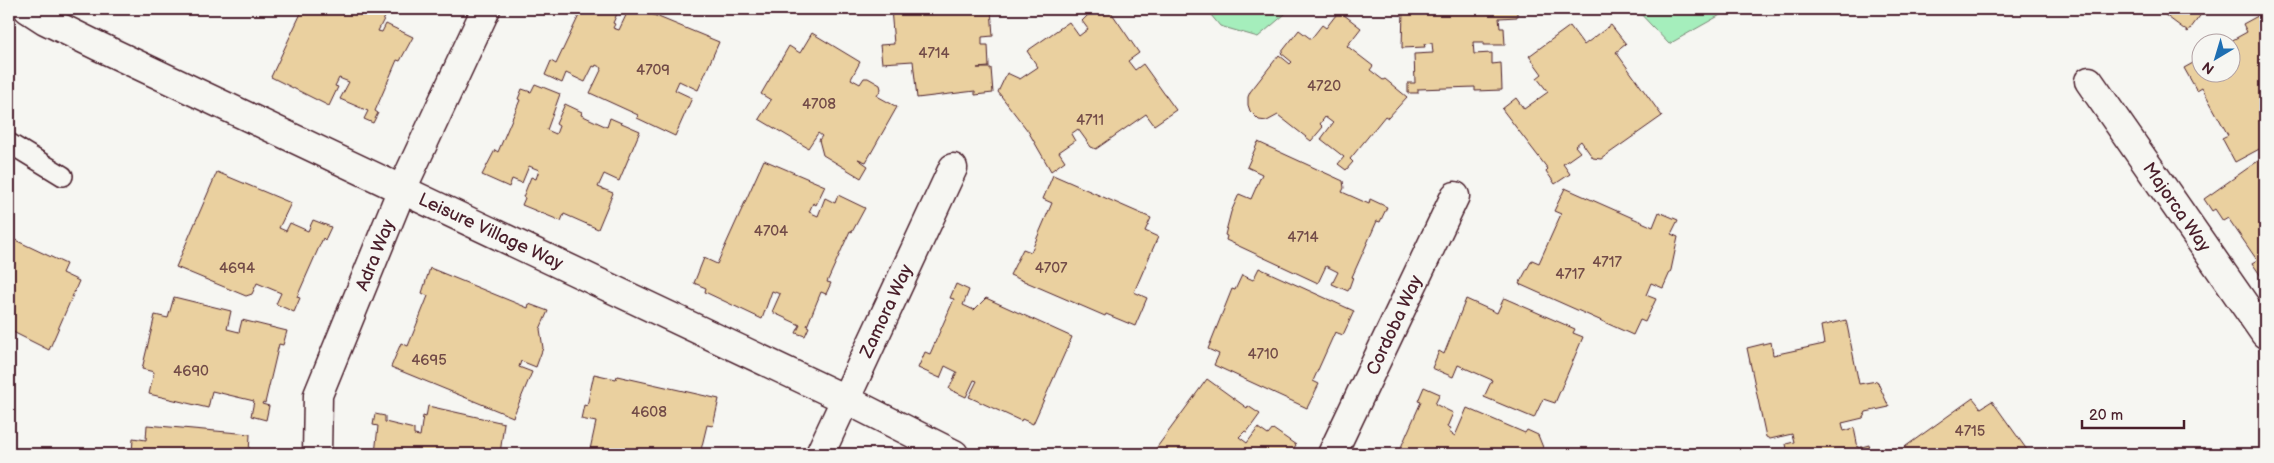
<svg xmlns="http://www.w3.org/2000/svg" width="2274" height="463" font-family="'Balsamiq Sans',sans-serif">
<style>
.green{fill:#a5eebc;stroke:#788674}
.building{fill:#ead09f;stroke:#4a1f2b}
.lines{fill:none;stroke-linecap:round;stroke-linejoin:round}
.lane-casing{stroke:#4a1f2b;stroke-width:22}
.street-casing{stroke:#4a1f2b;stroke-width:31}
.secondary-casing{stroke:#4a1f2b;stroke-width:31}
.lane{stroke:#f6f6f2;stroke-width:19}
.street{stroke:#f6f6f2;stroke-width:28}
.secondary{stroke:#f6f6f2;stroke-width:28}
.labels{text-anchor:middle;stroke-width:4.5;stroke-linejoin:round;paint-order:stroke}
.number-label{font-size:15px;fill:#724b48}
.street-label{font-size:18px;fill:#4a1f2b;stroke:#f6f6f2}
</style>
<rect width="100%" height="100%" fill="#f6f6f2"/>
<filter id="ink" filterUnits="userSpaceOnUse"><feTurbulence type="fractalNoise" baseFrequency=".02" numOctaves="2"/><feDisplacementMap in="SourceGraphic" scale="10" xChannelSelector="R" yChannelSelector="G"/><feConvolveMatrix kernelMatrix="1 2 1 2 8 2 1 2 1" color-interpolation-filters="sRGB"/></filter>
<g filter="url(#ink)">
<path class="green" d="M1206,9H1291L1258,37L1220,26Z
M1636,9H1731L1669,44Z"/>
<path class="building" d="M303,9H378L387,13L378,31L382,32L386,24L413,37L400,61L397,60L375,111L378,113L373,123L364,119L368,111L340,99L349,82L339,78L335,86L338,87L329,106L271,77Z
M582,9H619L613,23L615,24L613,28L619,30L629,9H639L719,42L698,90L679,81L675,90L692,98L675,136L637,118L638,115L590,93L602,68L596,65L595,67L593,66L585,82L566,73L562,83L545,75L551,61L556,64Z
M891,9H991L993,36L982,37V45H988L989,67L977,68H991L993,93L975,95V91L917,98L913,61L882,63L880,45L894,44Z
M1094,9H1106L1111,12L1139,53L1128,61L1135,70L1143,64L1176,110L1154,125L1146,114L1096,149L1091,147L1078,129L1071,134L1075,141L1059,152L1065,161L1051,171L1028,131L998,92L1007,73L1020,79L1038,67L1027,51L1069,22L1079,36L1088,29L1082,21Z
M1403,9H1517V17L1499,18L1500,28H1504L1505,45H1484V42H1473L1474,54L1492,53V64L1501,63L1502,90L1475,91V87L1418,89V93H1408V83H1415L1414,54L1433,53L1432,43L1424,44L1425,47L1402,48Z
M2157,9H2205L2188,32Z
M1339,11L1361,28L1347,46L1373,66L1370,70L1383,80L1385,79L1407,97L1388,118L1385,116L1350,159L1353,162L1346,170L1338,164L1344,157L1321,139L1333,123L1325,117L1320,124L1323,127L1311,141L1278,115L1267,121L1259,120L1250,111L1248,105V97L1250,92L1279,55L1290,64L1292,62L1281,53L1299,30L1311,39L1322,25L1326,28Z
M2265,12V146L2235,162L2222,138L2228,135L2202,88L2197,91L2184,68L2202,58V72H2232V42H2229L2247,32L2243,24Z
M1611,25L1626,44L1616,52L1662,116L1601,159L1593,158L1581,141L1575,146L1580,152L1563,164L1570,174L1555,184L1546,171L1548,169L1502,109L1516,98L1524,109L1548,92L1537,78L1542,74L1529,56L1570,26L1584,45Z
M812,33L860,62L851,79L860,84L864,78H868L880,85L881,89L877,96L897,107L866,162L858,159L868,166L861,178L823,155L819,140L822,136L818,133L808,148L759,119L771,100L761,94L789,46L800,53Z
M535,84L560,94L547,130L556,134L559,126L556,124L565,104L582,112L581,115L607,127L610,118L640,131L619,181L604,174L598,187L613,193L598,229L564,214L561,221L522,205L525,198L523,197L531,177L536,179L539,170L529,166L522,183L512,179L509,187L482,175L495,150L498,152L520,100L518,99L522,89L531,92Z
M1258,142L1343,181L1344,188L1342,192L1369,204L1370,199L1387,207L1380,222L1377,221L1352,277H1353L1348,291L1332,284L1338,272L1326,266L1318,283L1226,240L1227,236L1225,235L1231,212L1239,194L1251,199L1262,174L1247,167Z
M2265,156V282L2252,263L2257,260L2228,218L2223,221L2215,209L2212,211L2204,199Z
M764,160L825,186L816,205L813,203L809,212L818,216L825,198L835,203L838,195L865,208L852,232L850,231L827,282L831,283L826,294L821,292L807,326L809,327L805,336L796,333L800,325L772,312L780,294L772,291L762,319L705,292L706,288L694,283L704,258L717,264Z
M217,172L291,203L279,228L286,231L290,223L308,231L313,220L331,227L325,240L323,238L297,297L300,298L294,312L276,304L281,293L257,283L252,294L246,296L176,267Z
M1053,175L1151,218L1145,231L1158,237L1134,292L1147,298L1135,326L1106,314L1105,316L1010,275L1023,249L1031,252L1052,203L1043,199Z
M1565,188L1653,227L1659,212L1678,220L1671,234L1678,237L1671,270L1663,288L1651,283L1646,295L1656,299L1645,322L1640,320L1633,335L1519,284L1532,260L1539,263L1561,214L1554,211Z
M11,238L66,264L62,273L79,281L49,350L9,330V244Z
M430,268L528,308L529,304L548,311L540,329L543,348L536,367L521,361L519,367L532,372L513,417L391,367L401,343L408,346L428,296L422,293Z
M1259,268L1354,311L1343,335L1335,332L1313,381L1319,384L1307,408L1214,365L1219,354L1208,349L1232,289L1235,290L1242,275L1253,280Z
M956,284L969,290L963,305L974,310L986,298L1072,337L1033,424L1022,419L1021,421L969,397L977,381L974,380L966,397L949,389L957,372L945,366L940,378L918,368L925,352L930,354L954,299L950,298Z
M174,297L231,311L227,329L239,332L242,320L287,331L283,345L279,344L265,403L263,402L262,404L269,406L266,420L251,416L254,401L212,391L208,408L149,394L154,372L142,369L155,315L168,318Z
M1504,298L1575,329L1573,333L1583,337L1555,403L1543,399L1534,418L1484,397L1492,380L1458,365L1453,377L1432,368L1439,351L1444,354L1466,299L1497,313Z
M1846,320L1859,384L1877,381L1889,407L1866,412L1863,418L1842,423L1844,431L1854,428L1858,448L1869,445L1871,454H1788L1786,444L1794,442L1792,434L1770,439L1766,437L1747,348L1771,342L1773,355L1824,344L1821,326Z
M594,374L616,379L617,376L719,399L713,426L707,425L700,454H589L596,422L581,419L584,405L587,406Z
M1207,379L1247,408L1248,406L1260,414L1247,432L1245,431L1239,437L1247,443L1258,428L1268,435L1273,429L1296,445L1290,454H1152Z
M1424,387L1440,394L1435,404L1453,413L1447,427L1451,428L1449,432L1455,436L1467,408L1525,433L1527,430L1538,435L1544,450L1542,454H1398L1421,402L1418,401Z
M1973,398L1981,408L1992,401L2030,454H1895Z
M428,406L504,423L500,454H375L378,426L373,425L375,414L385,416V422L414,429V435L420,436L423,416L426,417Z
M147,425L250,434L249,454H132L133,438L146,440Z"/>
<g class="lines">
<g class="lane-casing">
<path id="lane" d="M9,143L63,176"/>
</g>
<g class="street-casing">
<path id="street" d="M2089,81L2265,334
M317,454L318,395L402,189L486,9
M820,454L953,168
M1332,454L1455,196"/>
</g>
<g class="secondary-casing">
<path id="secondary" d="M28,9L45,20L98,46L845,399L954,454"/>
</g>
<use href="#lane" class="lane"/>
<use href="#street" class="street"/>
<use href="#secondary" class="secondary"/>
</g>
</g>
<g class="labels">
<g class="number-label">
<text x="934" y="58">4714</text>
<text x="653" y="75">4709</text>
<text x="1324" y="91">4720</text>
<text x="819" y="109">4708</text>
<text x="1090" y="125">4711</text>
<text x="771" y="236">4704</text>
<text x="1303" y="242">4714</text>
<text x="1607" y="267">4717</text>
<text x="237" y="273">4694</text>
<text x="1051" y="273">4707</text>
<text x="1570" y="279">4717</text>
<text x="1263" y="359">4710</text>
<text x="429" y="365">4695</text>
<text x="191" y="376">4690</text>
<text x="649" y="417">4608</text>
<text x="1970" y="436">4715</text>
</g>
<g class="street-label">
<text transform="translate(2177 207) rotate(55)" y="6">Majorca Way</text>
<text transform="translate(491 231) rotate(25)" y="6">Leisure Village Way</text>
<text transform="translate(375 255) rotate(-68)" y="6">Adra Way</text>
<text transform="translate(886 311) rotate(-65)" y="6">Zamora Way</text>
<text transform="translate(1394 325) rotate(-65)" y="6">Cordoba Way</text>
</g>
</g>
<rect width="2274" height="463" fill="none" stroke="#f6f6f2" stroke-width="30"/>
<rect x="15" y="15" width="2244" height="433" fill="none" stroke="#4a1f2b" stroke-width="2" filter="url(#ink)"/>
<g transform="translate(2216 58) rotate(218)"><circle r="24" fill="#f6f6f2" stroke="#b1a0a2"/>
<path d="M0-4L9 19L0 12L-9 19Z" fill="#1f6fb2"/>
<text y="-8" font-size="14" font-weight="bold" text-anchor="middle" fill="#4a1f2b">N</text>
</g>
<path d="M2082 420v8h102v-8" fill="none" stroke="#4a1f2b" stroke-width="2.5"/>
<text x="2089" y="420" font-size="15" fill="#4a1f2b" stroke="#f6f6f2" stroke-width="4" paint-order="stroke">20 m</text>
</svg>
